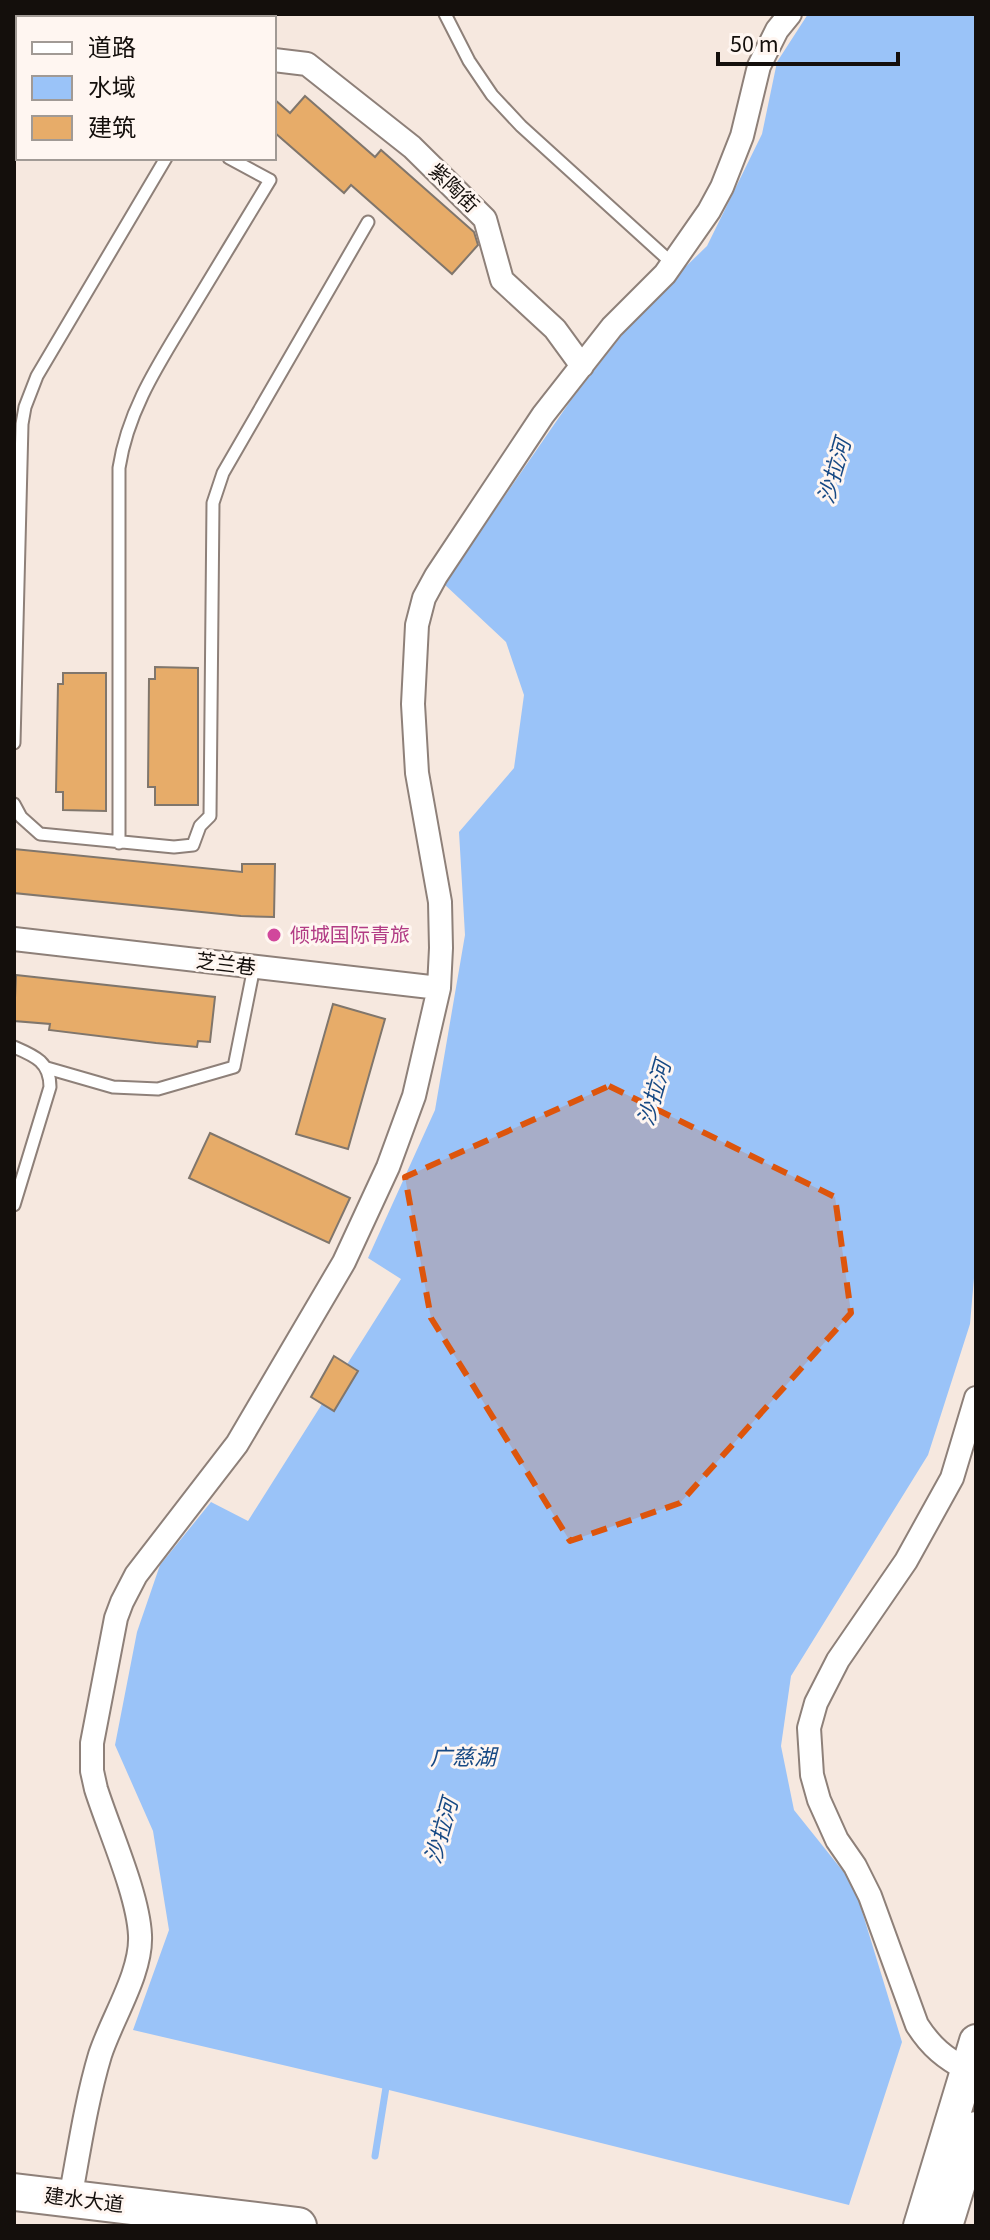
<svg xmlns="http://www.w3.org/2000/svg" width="990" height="2240" font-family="'Source Sans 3','Noto Sans SC',sans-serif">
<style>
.water{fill:#9ac3f8}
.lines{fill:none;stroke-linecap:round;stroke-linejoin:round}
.stream{stroke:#9ac3f8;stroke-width:7}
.building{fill:#e7ac69;stroke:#80766c;stroke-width:2}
.lane-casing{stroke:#8e8079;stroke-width:15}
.street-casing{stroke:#8e8079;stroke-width:26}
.secondary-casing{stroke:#8e8079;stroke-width:36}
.primary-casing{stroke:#8e8079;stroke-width:40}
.lane{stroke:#fff;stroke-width:11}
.street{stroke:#fff;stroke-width:22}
.secondary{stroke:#fff;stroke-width:32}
.primary{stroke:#fff;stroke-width:36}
.marked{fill:#dd550c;fill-opacity:0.2;stroke:#dd550c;stroke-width:6;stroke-dasharray:16 10;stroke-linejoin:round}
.hotel-dot{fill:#d1479c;stroke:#fff6f1;stroke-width:3}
.labels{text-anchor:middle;stroke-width:6;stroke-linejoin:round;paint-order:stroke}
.street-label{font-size:20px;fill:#140f0c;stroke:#fff6f1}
.hotel-label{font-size:20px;fill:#b23c85;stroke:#fff6f1;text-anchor:start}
.water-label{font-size:22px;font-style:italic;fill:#174984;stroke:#fff6f1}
</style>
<rect width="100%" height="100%" fill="#f6e8df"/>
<path class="water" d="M808,14H976V1255L970,1324L928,1455L791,1676L781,1746L794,1810L854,1885L902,2042L849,2205L385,2089L133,2030L169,1930L153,1831L115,1745L137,1632L160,1565L211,1502L248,1521L401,1279L368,1258L435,1110L465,935L459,832L514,768L524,695L506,642L444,584L571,400L643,308L707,246L762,134L777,62Z"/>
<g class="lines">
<path class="stream" d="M375,2156L387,2081"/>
</g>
<path class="building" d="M305,96L375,157L381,150L474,232L478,245L452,274L351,185L344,193L274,132V99L290,113Z
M155,667L198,668V805H155V787H148L149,679H155Z
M63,673H106V811L63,810V792H56L58,684H63Z
M14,849L242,872V864H275L274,917L241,916L14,893Z
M16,975L215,997L210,1042L198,1041L197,1047L156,1043L49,1030L50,1024L14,1021Z
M333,1004L385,1019L348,1149L296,1134Z
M210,1133L350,1198L329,1243L189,1178Z
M334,1356L358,1371L334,1411L311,1397Z"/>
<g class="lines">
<g class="lane-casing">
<path id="lane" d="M42,14L45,18
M445,14L469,61L492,95L521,126L673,264
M14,743L22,424L25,407L37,376L166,158
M14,804L21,817L40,834L174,847L193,845L200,826L210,816L213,503L223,473L368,222
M119,843V468C128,409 160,362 190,312C217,268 243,224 270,180L229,158
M14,1047C35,1056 50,1062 50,1087L14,1205
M47,1068L113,1087L158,1089L234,1067L254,967"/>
</g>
<g class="street-casing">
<path id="street" d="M171,14L174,18
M274,60L307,64L412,147L485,219L502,280L555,329L582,366
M14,939L439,988
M967,2070C945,2058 931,2047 917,2025L870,1896L855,1866L837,1840L819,1800L812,1775L809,1728L816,1703L838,1660L906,1561L952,1478L976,1398
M70,2199C79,2151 86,2102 100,2055C112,2018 142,1973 140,1935C138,1894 109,1830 96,1789L92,1771V1743L116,1618L122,1602L136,1575L237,1444L344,1262L388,1167L414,1096L439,988L441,948L440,902L417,773L413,704L417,625L424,598L436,576L543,415L612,327L665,274L709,211L722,187L742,136L759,66L777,30L790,14"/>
</g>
<g class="secondary-casing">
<path id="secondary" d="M920,2226L976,2041
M946,2226L976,2128"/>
</g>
<g class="primary-casing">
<path id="primary" d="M14,2192L298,2226"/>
</g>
<use href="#lane" class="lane"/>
<use href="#street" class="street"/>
<use href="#secondary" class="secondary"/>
<use href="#primary" class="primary"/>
</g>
<path class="marked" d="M609,1086L835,1197L851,1313L680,1503L570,1541L431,1318L405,1177Z"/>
<circle class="hotel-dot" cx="274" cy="935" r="8"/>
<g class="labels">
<g class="street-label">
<text transform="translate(454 188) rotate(44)" y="7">紫陶街</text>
<text transform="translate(226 964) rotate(7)" y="7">芝兰巷</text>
<text transform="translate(84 2200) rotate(7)" y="7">建水大道</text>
</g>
<g class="hotel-label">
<text x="290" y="942">倾城国际青旅</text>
</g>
<g class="water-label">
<text transform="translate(834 471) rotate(-74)" y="8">沙拉河</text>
<text transform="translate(654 1093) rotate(-74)" y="8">沙拉河</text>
<text x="463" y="1765">广慈湖</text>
<text transform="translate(441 1831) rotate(-74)" y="8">沙拉河</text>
</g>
</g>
<rect width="990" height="2240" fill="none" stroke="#140f0c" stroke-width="32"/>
<rect x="16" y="16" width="260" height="144" fill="#fff6f1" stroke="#a19a95" stroke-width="2"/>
<rect x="32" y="42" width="40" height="12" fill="#ffffff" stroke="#a19a95" stroke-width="2"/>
<text x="88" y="56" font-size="24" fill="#140f0c">道路</text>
<rect x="32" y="76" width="40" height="24" fill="#9ac3f8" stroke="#a19a95" stroke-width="2"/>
<text x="88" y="96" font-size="24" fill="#140f0c">水域</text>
<rect x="32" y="116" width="40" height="24" fill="#e7ac69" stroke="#a19a95" stroke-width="2"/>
<text x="88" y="136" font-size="24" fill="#140f0c">建筑</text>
<path d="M718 52v12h180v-12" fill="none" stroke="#140f0c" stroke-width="4"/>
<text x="730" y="52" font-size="24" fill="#140f0c" stroke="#fff6f1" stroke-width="6" paint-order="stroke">50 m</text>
</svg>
